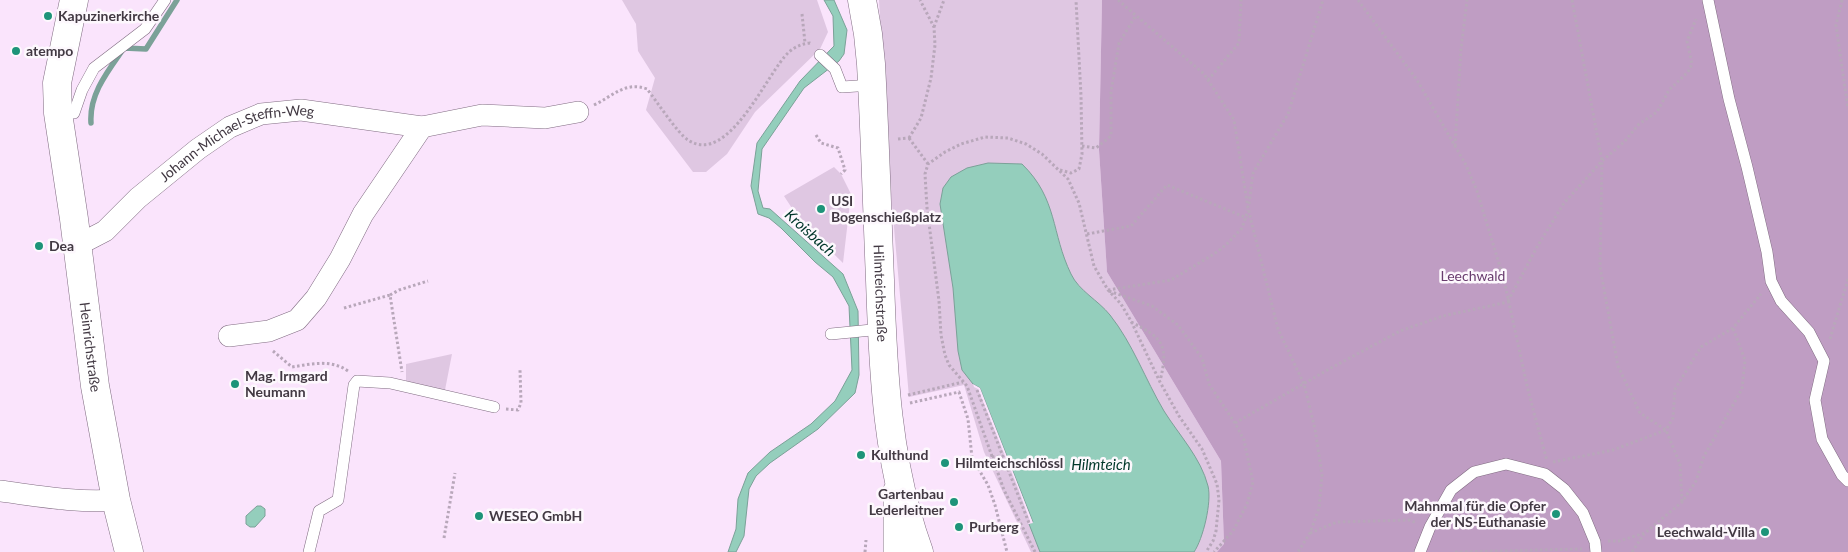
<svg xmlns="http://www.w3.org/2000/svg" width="1848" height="552" font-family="Lato,sans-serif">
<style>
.green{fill:#dfc7e2}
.forest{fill:#bf9dc3}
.water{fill:#94cebc;stroke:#7ba198}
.pier{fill:#fae4fc}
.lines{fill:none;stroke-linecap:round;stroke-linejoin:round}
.stream{stroke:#7ba198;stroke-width:5.5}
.lane-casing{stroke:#806c82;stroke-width:12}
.street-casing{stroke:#806c82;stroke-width:22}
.secondary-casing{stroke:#806c82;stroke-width:29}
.primary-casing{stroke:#806c82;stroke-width:29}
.path{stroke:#b8a7ba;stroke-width:3;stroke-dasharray:2.5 2.5;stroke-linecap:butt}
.lane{stroke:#fff;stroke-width:11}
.street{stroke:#fff;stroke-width:21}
.secondary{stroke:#fff;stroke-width:28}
.primary{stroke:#fff;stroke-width:28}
.poi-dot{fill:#1d9479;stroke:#fdf8fd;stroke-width:2}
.labels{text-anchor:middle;stroke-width:5;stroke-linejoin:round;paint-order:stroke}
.poi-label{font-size:14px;font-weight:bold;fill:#423943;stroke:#fdf8fd;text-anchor:start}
.street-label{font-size:14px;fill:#423943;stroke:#fdf8fd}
.park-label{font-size:14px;fill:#693c6e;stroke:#fdf8fd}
.water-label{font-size:15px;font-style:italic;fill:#00362a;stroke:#fdf8fd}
</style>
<rect width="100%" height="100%" fill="#fae4fc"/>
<path class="green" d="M622,0H817L828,32L820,49L755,112L727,154L706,172H693L646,110L655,78L638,51L636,24Z
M879,0H1102L1099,150L1107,272L1221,461L1224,545L1217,552H1031L984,452L964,385L909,397L888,160Z
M834,167L841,174L851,194L843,263L801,222L784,196Z
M452,354L445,390L406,383V364Z"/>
<path class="forest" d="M1102,0H1848V552H1217L1224,544L1221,461L1107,272L1099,150Z"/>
<path class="water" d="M824,0H834L847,30L844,54L839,61L804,88L762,149L758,191L763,208L770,209L843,274L858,311L859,375L855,393L818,429L770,463L756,476L749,489L744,536L736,552H728L736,529L738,499L748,473L770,452L811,424L835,401L852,370L849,306L833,277L815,262L781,228L769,218L758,214L751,186L757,143L800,81L834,46L833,16Z
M988,163L1022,164C1058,199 1051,233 1071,274C1079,291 1098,300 1110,315C1133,344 1145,379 1164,411C1179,435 1201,458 1208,486C1212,502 1203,539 1194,552H1040L1029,524L1033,522L980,388L973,384L962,370L958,351L953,288L940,204L943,188L951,177L967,168Z
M257,506H261L265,509V516L255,527H250L246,524V516Z"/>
<path class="pier" d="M973,384L980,388L1033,523L1029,524L1027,522L1030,521L1018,488L978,389L974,387Z"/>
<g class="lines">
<path class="stream" d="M91,123C89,94 108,71 124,48L146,49L177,0"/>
<g class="lane-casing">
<path id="lane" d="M1708,0L1729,99L1747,167L1767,252L1771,281L1781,301L1809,332L1824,361L1815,400L1822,439L1842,475L1848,481
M820,55L835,69L842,87L872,85
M58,113H74L82,90L94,68L145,29L165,0
M831,334L882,329
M309,552L319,511L338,500L354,385L357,381L390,383L494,407
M1420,552L1430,527L1451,490L1474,472L1506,464L1545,474L1564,489L1583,513L1595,542L1596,552"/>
</g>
<g class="street-casing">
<g id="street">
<path id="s1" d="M78,245L105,231L138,198L198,149L230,127L261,114L301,110L422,127L482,115L545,118L578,112"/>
<path d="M229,336L269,331L297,320L316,298L340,259L363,214L422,127"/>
<path d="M0,491C39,496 76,503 116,500"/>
<path d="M894,552V490"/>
</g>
</g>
<g class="secondary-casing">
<g id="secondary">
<path id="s2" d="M862,0L868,34L871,64C875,136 877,208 880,280C883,372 887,464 919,552"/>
</g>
</g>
<g class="primary-casing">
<g id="primary">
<path id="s3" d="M74,0L57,83L58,113L74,219L95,386L116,500L129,552"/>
</g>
</g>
<path class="path" d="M1118,0L1204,74L1234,120L1248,208L1278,329L1304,384L1315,429L1322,475L1319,508L1310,533L1298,552
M1358,0L1417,80L1466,165L1477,191L1504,280L1528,390L1547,461
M1572,0L1602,161L1600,267L1618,366L1640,413L1666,430L1680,464L1682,502
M1842,0L1836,25L1848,109
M802,14L805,43
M934,27L944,0
M1208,80L1239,43L1241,0
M594,105C613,96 625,81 647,89C656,100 678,134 688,140C729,167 767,72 789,52C796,46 802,44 810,43L812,44
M816,135L821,143L838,148L845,170L841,174
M909,138L921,118L931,78L935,45L934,27L920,0
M909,138L928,164
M898,139L909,138
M1082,146L1096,148L1111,136V92L1119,43L1136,15
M1455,146L1461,49L1467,0
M1060,170L1071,173L1079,169L1082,154L1081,96L1076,0
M1249,204L1253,173L1288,114L1323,0
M1087,234L1131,226L1167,185L1247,218
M1108,290L1171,280L1214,254L1226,245L1242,228L1248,210
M1109,291L1152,306L1178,325L1202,358L1209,384L1235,423L1244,440L1253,482L1247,504L1233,531L1214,552
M390,295L399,290L428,281
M1508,301L1537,247L1564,203L1602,161L1624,142L1639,124L1657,112L1669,90L1688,72L1692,64L1687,41L1696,19
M344,308L390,295L402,372
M1131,322C1163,338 1169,345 1160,381
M1830,339L1848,279
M273,351L292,367C311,364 331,359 348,371
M977,390L1029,523
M908,395L963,382
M910,403L959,392L968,419L972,458L988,485L995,505L1007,552
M506,409L518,410L521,403L520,370
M1235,423L1331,368L1400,331L1443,316L1508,302
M992,457L1003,456
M1553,462L1613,450L1666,430L1673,418L1675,389L1701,347L1733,328L1761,294
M1310,533L1337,522L1409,520L1417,523
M444,538L455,473
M1608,541H1619L1645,533L1682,502L1696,481L1704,456L1742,389L1745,360L1733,328
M865,552L866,540
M1035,552L1004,490L967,386L949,365L945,355L941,335L939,301L927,208L925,174L928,164L945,152L961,144L985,137L1008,138L1026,144L1042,154L1068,179L1079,203L1094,266L1108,290L1121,304L1131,321L1160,382L1179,416L1202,449L1217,484L1219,500L1216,531L1213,541L1206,552
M1455,552L1582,549
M1632,552L1644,534"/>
<use href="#lane" class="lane"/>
<use href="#street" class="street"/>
<use href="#secondary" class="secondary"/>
<use href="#primary" class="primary"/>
</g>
<g class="poi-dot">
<circle cx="48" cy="16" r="5"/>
<circle cx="16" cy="51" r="5"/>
<circle cx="821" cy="209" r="5"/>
<circle cx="39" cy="246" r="5"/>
<circle cx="235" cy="384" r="5"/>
<circle cx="861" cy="455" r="5"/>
<circle cx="945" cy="463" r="5"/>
<circle cx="954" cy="502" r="5"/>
<circle cx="1556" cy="514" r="5"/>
<circle cx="479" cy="516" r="5"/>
<circle cx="959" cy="527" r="5"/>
<circle cx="1765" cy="532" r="5"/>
</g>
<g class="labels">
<g class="poi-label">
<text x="58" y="21">Kapuzinerkirche</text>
<text x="26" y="56">atempo</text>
<text x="831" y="206">USI<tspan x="831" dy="16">Bogenschießplatz</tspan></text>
<text x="49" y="251">Dea</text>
<text x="245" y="381">Mag. Irmgard<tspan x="245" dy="16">Neumann</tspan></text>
<text x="871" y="460">Kulthund</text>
<text x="955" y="468">Hilmteichschlössl</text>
<text x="944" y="499" text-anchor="end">Gartenbau<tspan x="944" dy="16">Lederleitner</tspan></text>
<text x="1546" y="511" text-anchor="end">Mahnmal für die Opfer<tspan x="1546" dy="16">der NS-Euthanasie</tspan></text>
<text x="489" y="521">WESEO GmbH</text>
<text x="969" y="532">Purberg</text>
<text x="1755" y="537" text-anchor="end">Leechwald-Villa</text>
</g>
<g class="street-label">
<text dy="5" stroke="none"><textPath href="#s1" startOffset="194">Johann-Michael-Steffn-Weg</textPath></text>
<text dy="5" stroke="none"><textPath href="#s2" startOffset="294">Hilmteichstraße</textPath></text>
<text dy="5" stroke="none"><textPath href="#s3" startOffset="351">Heinrichstraße</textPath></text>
</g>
<g class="park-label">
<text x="1473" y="281">Leechwald</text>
</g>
<g class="water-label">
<text transform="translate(810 233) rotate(42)" y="5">Kroisbach</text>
<text x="1101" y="470">Hilmteich</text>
</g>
</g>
</svg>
